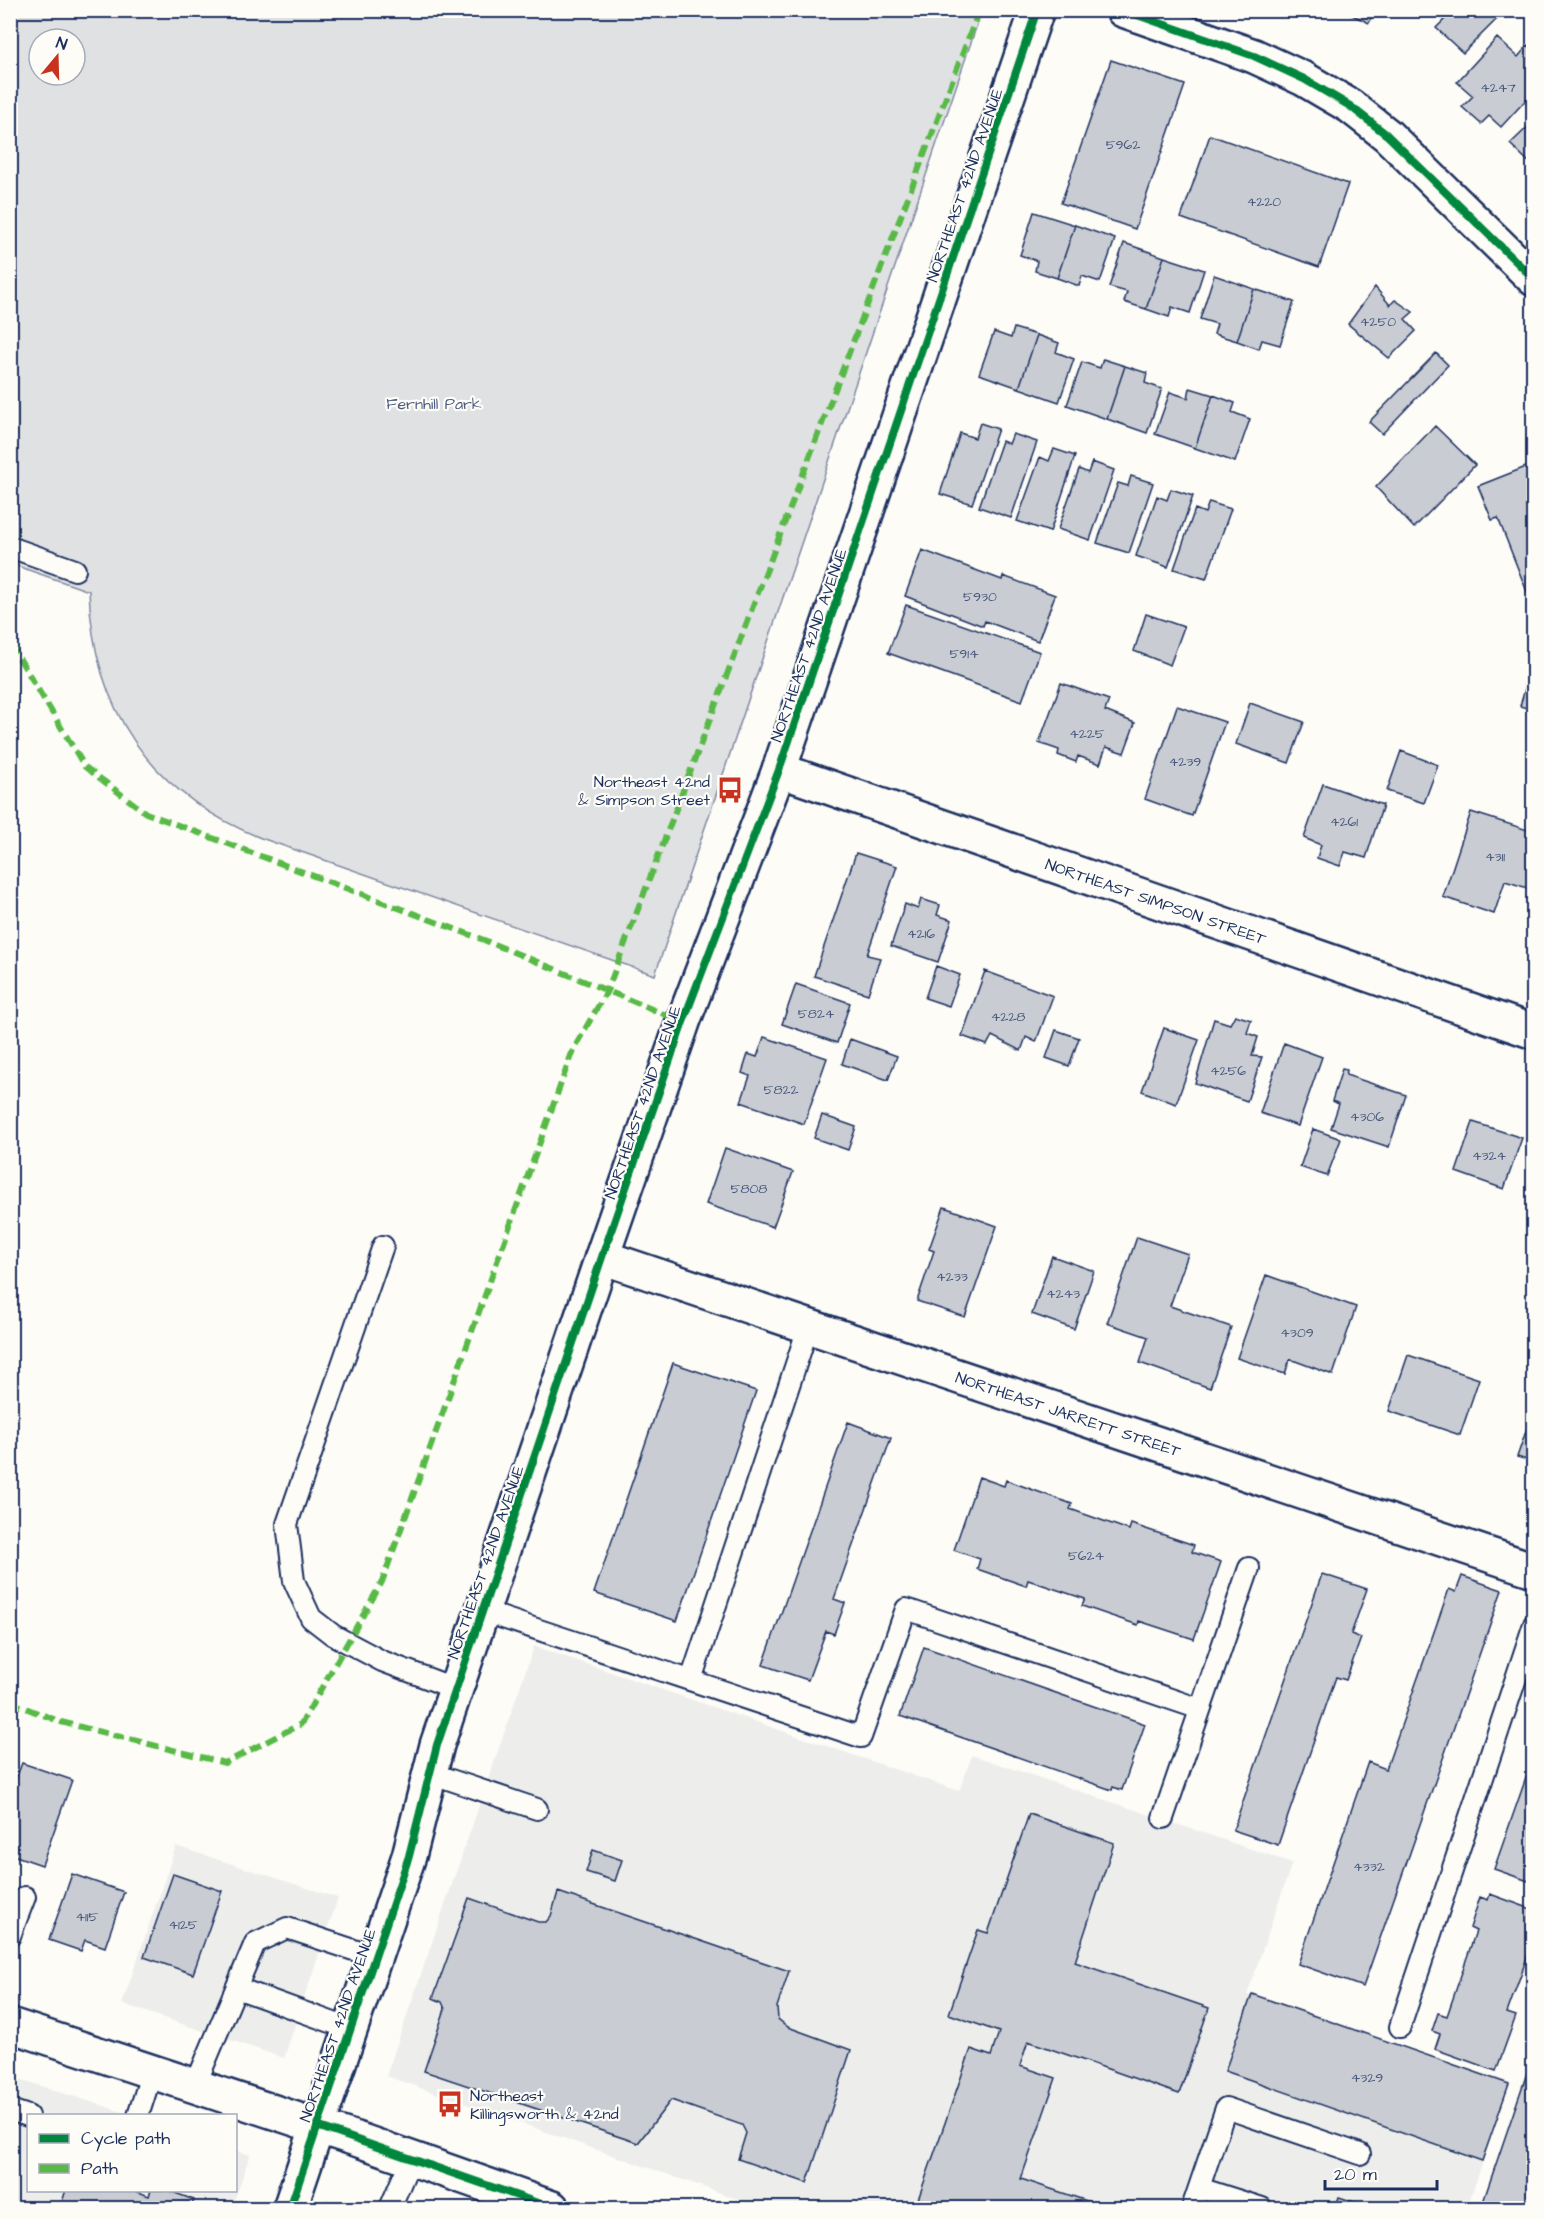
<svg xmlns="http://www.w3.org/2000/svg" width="1544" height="2219" font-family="'Architects Daughter',sans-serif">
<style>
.built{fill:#edeeec}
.green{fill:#e0e1e3;stroke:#7e88a0;stroke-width:1.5;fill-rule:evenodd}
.building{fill:#c9ccd3;stroke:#1b2f5e;stroke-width:1.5}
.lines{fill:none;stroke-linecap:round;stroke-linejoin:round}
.lane-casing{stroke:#1b2f5e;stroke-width:24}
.street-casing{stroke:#1b2f5e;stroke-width:38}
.secondary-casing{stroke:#1b2f5e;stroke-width:38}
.lane{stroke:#fdfcf7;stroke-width:20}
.street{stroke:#fdfcf7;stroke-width:33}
.secondary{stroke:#fdfcf7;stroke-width:33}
.quiet{stroke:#58b947;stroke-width:6;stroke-dasharray:12 6;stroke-linecap:butt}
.cycleway-casing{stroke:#fdfcf7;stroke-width:11}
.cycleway{stroke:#00873e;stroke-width:8}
.labels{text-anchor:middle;stroke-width:4.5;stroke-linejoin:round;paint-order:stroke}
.number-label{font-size:14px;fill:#46567b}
.street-label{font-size:16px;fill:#1b2f5e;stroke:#fdfcf7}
.park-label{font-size:16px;fill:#4c5c7f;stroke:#fdfcf7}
.poi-label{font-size:16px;fill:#1b2f5e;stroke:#fdfcf7;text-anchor:end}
</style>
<rect width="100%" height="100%" fill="#fdfcf7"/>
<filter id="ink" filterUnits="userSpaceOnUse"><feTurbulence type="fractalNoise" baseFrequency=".0167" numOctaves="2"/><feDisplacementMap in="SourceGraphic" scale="12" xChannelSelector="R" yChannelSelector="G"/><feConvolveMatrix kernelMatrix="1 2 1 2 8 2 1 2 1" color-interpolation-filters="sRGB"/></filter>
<g filter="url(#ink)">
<path class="built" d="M534,1646L959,1791L972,1755L1292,1863L1247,1995L1510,2082L1467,2208H763L386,2076Z
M176,1846L338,1898L284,2058L122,2004Z
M10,2076L132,2115L28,2116V2190H236V2150L250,2155L232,2208H11Z
M326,2198L354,2208H322Z"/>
<path class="green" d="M975,10L981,13L655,975L261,838C151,794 93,710 89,591L11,564V11ZM39,39H75V75H39Z"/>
<path class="building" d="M1349,10H1374L1369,23L1348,13Z
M1379,10H1397L1393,17Z
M1454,10H1506L1463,53L1436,28Z
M1497,38L1518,57L1528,45L1534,50V91L1501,127L1489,116L1481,124L1462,107L1473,96L1457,82Z
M1111,60L1185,85L1135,229L1061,203Z
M1534,121V167L1510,144Z
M1210,135L1348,184L1319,267L1181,218Z
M1034,212L1075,225L1057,278L1035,271L1037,261L1020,255Z
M1075,225L1115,239L1100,282L1082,276L1079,286L1057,278Z
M1124,243L1164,257L1146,309L1124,302L1127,292L1109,287Z
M1164,257L1204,270L1190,313L1172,307L1169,317L1146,309Z
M1214,275L1254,289L1237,341L1214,334L1217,324L1200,319Z
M1375,287L1390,305L1395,300L1413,312L1405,319L1416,331L1389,358L1348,324Z
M1254,289L1294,302L1280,345L1262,340L1259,349L1237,341Z
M1014,328L1037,335L1019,388L979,374L994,332L1011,338Z
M1037,335L1059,343L1056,352L1074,359L1059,402L1019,388Z
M1436,353L1448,365L1382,434L1369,422Z
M1103,359L1125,366L1107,419L1067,405L1082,362L1100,368Z
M1125,366L1147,373L1145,383L1162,389L1147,433L1107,419Z
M1190,388L1213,395L1195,448L1155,434L1170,392L1188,398Z
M1213,395L1235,403L1232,412L1250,419L1235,462L1195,448Z
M980,423L998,429L972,504L940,494L960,433L975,438Z
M1435,426L1475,465L1414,528L1376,487Z
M1013,434L1037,442L1011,518L979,507L1002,441L1009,444Z
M1054,449L1075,456L1050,532L1017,521L1040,457L1049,461Z
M1092,462L1114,470L1090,540L1058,529L1079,469L1088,473Z
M1531,465L1534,471L1533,607L1498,518L1492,520L1478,486Z
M1131,476L1153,483L1129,553L1097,543L1118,483L1128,486Z
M1171,489L1193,496L1168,567L1136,556L1157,496L1167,500Z
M1209,502L1231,509L1206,579L1174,569L1195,509L1205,513Z
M922,550L1002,580L1003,576L1055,595L1038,641L985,621L983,626L905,596Z
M906,605L1040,652L1022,701L888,653Z
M1146,614L1184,627L1170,665L1134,651Z
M1529,675L1534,676V710L1520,706Z
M1061,683L1109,700L1105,711L1135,723L1124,753L1106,747L1100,764L1078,756L1076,762L1058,755L1059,750L1039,743Z
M1250,703L1304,722L1289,763L1236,744Z
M1177,706L1225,722L1192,816L1145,799Z
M1401,751L1438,765L1424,803L1387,791Z
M1323,784L1383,805L1366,858L1345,852L1340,866L1317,858L1321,845L1304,838Z
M1471,812L1534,832V890L1505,881L1494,914L1443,897Z
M856,853L897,866L867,955L880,958L868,994L814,976Z
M921,899L940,905L937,915L952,920L938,962L891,946L905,904L918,909Z
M936,966L960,975L949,1006L925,998Z
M985,971L1053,996L1036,1042L1026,1037L1021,1051L992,1036L987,1045L962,1036Z
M796,984L850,1003L837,1043L782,1024Z
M1235,1015L1251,1020L1247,1033L1258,1037L1252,1056L1262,1057L1247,1101L1195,1083L1214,1019L1230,1024Z
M1164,1028L1199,1040L1176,1104L1142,1091Z
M1056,1030L1079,1038L1069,1066L1046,1058Z
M764,1037L827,1058L804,1124L741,1102L750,1076L742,1073L748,1054L757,1057Z
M850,1039L897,1056L888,1080L842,1064Z
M1284,1043L1322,1057L1298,1126L1260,1113Z
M1342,1069L1347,1070L1346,1075L1406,1095L1389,1147L1331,1128L1339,1104L1332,1101Z
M822,1115L856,1127L848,1150L814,1138Z
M1473,1122L1522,1138L1504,1189L1456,1172Z
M1313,1129L1341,1139L1327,1176L1300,1167Z
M725,1148L793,1172L773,1227L706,1204Z
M944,1207L997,1226L965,1317L917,1301L934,1251L929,1249Z
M1137,1237L1188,1254L1170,1306L1231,1327L1210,1388L1140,1363L1148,1337L1107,1323Z
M1052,1256L1094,1271L1074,1329L1032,1314Z
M1266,1275L1356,1307L1333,1375L1290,1359L1285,1374L1237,1358Z
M1408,1355L1479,1379L1460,1435L1389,1411Z
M673,1363L756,1391L677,1621L594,1593Z
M1534,1408V1462L1517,1457Z
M848,1422L891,1438L834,1599L845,1603L834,1634L826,1631L808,1680L763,1665Z
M979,1477L1004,1486L1006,1480L1072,1504L1070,1509L1129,1530L1131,1524L1194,1545L1192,1552L1221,1562L1194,1639L1139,1621L1138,1625L1082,1606L1085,1599L1028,1580L1026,1586L977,1569L980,1559L954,1550Z
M1322,1574L1367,1589L1351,1634L1361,1638L1346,1680L1336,1677L1278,1845L1233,1830Z
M1462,1576L1502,1590L1363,1987L1298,1964L1368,1762L1386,1769L1449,1589L1456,1592Z
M924,1647L1145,1724L1122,1790L1113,1787L1112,1790L900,1716Z
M1534,1755V1883L1494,1869Z
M22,1763L72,1780L42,1865L10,1854V1794Z
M1029,1814L1114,1843L1075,1962L1209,2008L1179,2094L1028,2041L1020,2066L1056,2078L1021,2179L1108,2208H915L971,2049L991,2056L999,2032L949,2014L978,1930L988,1933Z
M593,1850L622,1860L615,1881L586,1872Z
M72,1874L124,1892L105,1947L85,1940L81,1951L49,1940Z
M173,1874L222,1891L193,1974L144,1957Z
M558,1892L789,1971L777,2007L778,2019L788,2027L851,2050L807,2183L738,2159L746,2133L742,2125L671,2100L638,2143L424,2071L445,2009L442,2002L433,1998L469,1898L538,1922H546L551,1916Z
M1490,1894L1534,1910V1938L1507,2013L1516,2016L1496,2071L1435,2049L1440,2034L1432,2031L1438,2013L1447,2016L1476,1931L1470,1928L1480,1897L1488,1900Z
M1252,1994L1509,2084L1482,2161L1225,2071Z
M1530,2064L1534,2066V2208H1481Z
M66,2190H133L149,2196L151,2190H167L194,2200L191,2208H60Z
M1339,2197L1373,2208H1335Z"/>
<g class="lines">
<g class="lane-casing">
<path id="lane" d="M10,547L75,570
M383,1246L287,1524L294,1581L311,1618L333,1635L382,1661L456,1689
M482,1611L861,1737L906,1609L1200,1709
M691,1680L809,1325
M430,1773L537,1809
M1163,1818L1249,1568
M10,1936L25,1897
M237,1988L350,2029
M1400,2027L1534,1624
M195,2086L255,1943L287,1928L375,1957
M10,2110L28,2116
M138,2116L152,2072
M1199,2188L1262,2208
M390,2208L411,2159
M1192,2208L1226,2108L1360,2154"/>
</g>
<g class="street-casing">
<g id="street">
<path d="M1123,10L1254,56L1304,79L1350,106L1387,135L1534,279"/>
<path id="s1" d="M779,770L1534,1032"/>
<path id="s2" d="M602,1257L1534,1570"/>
</g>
</g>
<g class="secondary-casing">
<path id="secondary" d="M10,2025L356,2139L552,2208
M290,2208L409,1856L437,1745L602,1257L683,1022L779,770L1037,10"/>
</g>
<use href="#lane" class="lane"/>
<use href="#street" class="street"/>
<use href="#secondary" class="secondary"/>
<path class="quiet" d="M10,643L85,767L146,813L484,940L683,1022
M10,1702L61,1722L225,1763L301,1724L382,1582L573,1050L607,991L979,10"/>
<g class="cycleway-casing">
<path id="cycleway" d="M1123,10L1254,56L1304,79L1350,106L1387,135L1534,279
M317,2126L552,2208
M290,2208L409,1856L437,1745L602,1257L683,1022L779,770L1037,10"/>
</g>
<use href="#cycleway" class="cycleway"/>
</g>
</g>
<defs>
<g id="bus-bare" transform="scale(2.07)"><path d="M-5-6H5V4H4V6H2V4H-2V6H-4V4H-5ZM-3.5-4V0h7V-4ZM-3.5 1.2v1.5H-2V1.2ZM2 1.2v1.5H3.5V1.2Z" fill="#c8321e" stroke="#fdfcf7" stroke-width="2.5" paint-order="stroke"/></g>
</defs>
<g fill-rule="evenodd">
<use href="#bus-bare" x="730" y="790"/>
<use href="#bus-bare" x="450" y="2104"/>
</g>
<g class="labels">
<g class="number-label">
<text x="1498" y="92">4247</text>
<text x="1123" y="149">5962</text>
<text x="1264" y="206">4220</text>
<text x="1378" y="326">4250</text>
<text x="980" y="601">5930</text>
<text x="964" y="658">5914</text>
<text x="1087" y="738">4225</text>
<text x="1185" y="766">4239</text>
<text x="1344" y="826">4261</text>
<text x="1495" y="861">4311</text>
<text x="921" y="938">4216</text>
<text x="816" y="1018">5824</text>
<text x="1008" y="1021">4228</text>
<text x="1228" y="1075">4256</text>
<text x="781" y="1094">5822</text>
<text x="1367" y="1121">4306</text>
<text x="1489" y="1160">4324</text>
<text x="749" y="1193">5808</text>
<text x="952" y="1281">4233</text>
<text x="1063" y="1298">4243</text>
<text x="1297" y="1337">4309</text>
<text x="1086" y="1560">5624</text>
<text x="1369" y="1871">4332</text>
<text x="87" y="1921">4115</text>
<text x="183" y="1929">4125</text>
<text x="1367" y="2082">4329</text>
</g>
<g class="street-label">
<text transform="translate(964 185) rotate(-71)" y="6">NORTHEAST 42ND AVENUE</text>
<text transform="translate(808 645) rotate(-71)" y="6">NORTHEAST 42ND AVENUE</text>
<text dy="6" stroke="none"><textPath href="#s1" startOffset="399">NORTHEAST SIMPSON STREET</textPath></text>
<text transform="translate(642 1102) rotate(-71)" y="6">NORTHEAST 42ND AVENUE</text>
<text dy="6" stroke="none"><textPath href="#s2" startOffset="492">NORTHEAST JARRETT STREET</textPath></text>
<text transform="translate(485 1562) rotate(-71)" y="6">NORTHEAST 42ND AVENUE</text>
<text transform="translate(337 2025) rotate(-71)" y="6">NORTHEAST 42ND AVENUE</text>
</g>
<g class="park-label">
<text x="434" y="409">Fernhill Park</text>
</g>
<g class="poi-label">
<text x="710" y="787">Northeast 42nd<tspan x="710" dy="18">&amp; Simpson Street</tspan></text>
<text x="470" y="2101" text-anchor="start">Northeast<tspan x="470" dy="18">Killingsworth &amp; 42nd</tspan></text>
</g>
</g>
<rect width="1544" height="2219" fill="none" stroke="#fdfcf7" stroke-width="36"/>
<rect x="18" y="18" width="1508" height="2183" fill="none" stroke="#1b2f5e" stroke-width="2" filter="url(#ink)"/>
<rect x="27" y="2114" width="210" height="78" fill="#fdfcf7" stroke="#a3aaba" stroke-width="1.5"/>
<rect x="39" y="2134" width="30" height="9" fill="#00873e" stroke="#a3aaba" stroke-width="1.5"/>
<text x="81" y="2144" font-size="18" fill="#1b2f5e">Cycle path</text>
<rect x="39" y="2164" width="30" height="9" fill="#58b947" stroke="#a3aaba" stroke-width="1.5"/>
<text x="81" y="2174" font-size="18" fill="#1b2f5e">Path</text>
<g transform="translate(57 57) rotate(19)"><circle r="28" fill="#fdfcf7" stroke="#a3aaba" stroke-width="1.5"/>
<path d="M0-4.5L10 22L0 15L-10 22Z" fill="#c8321e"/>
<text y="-9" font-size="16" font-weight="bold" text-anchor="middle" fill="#1b2f5e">N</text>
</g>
<path d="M1325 2180v9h112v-9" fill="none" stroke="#1b2f5e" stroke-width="3"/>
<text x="1334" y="2180" font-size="18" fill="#1b2f5e" stroke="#fdfcf7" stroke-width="4.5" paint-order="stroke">20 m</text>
</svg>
